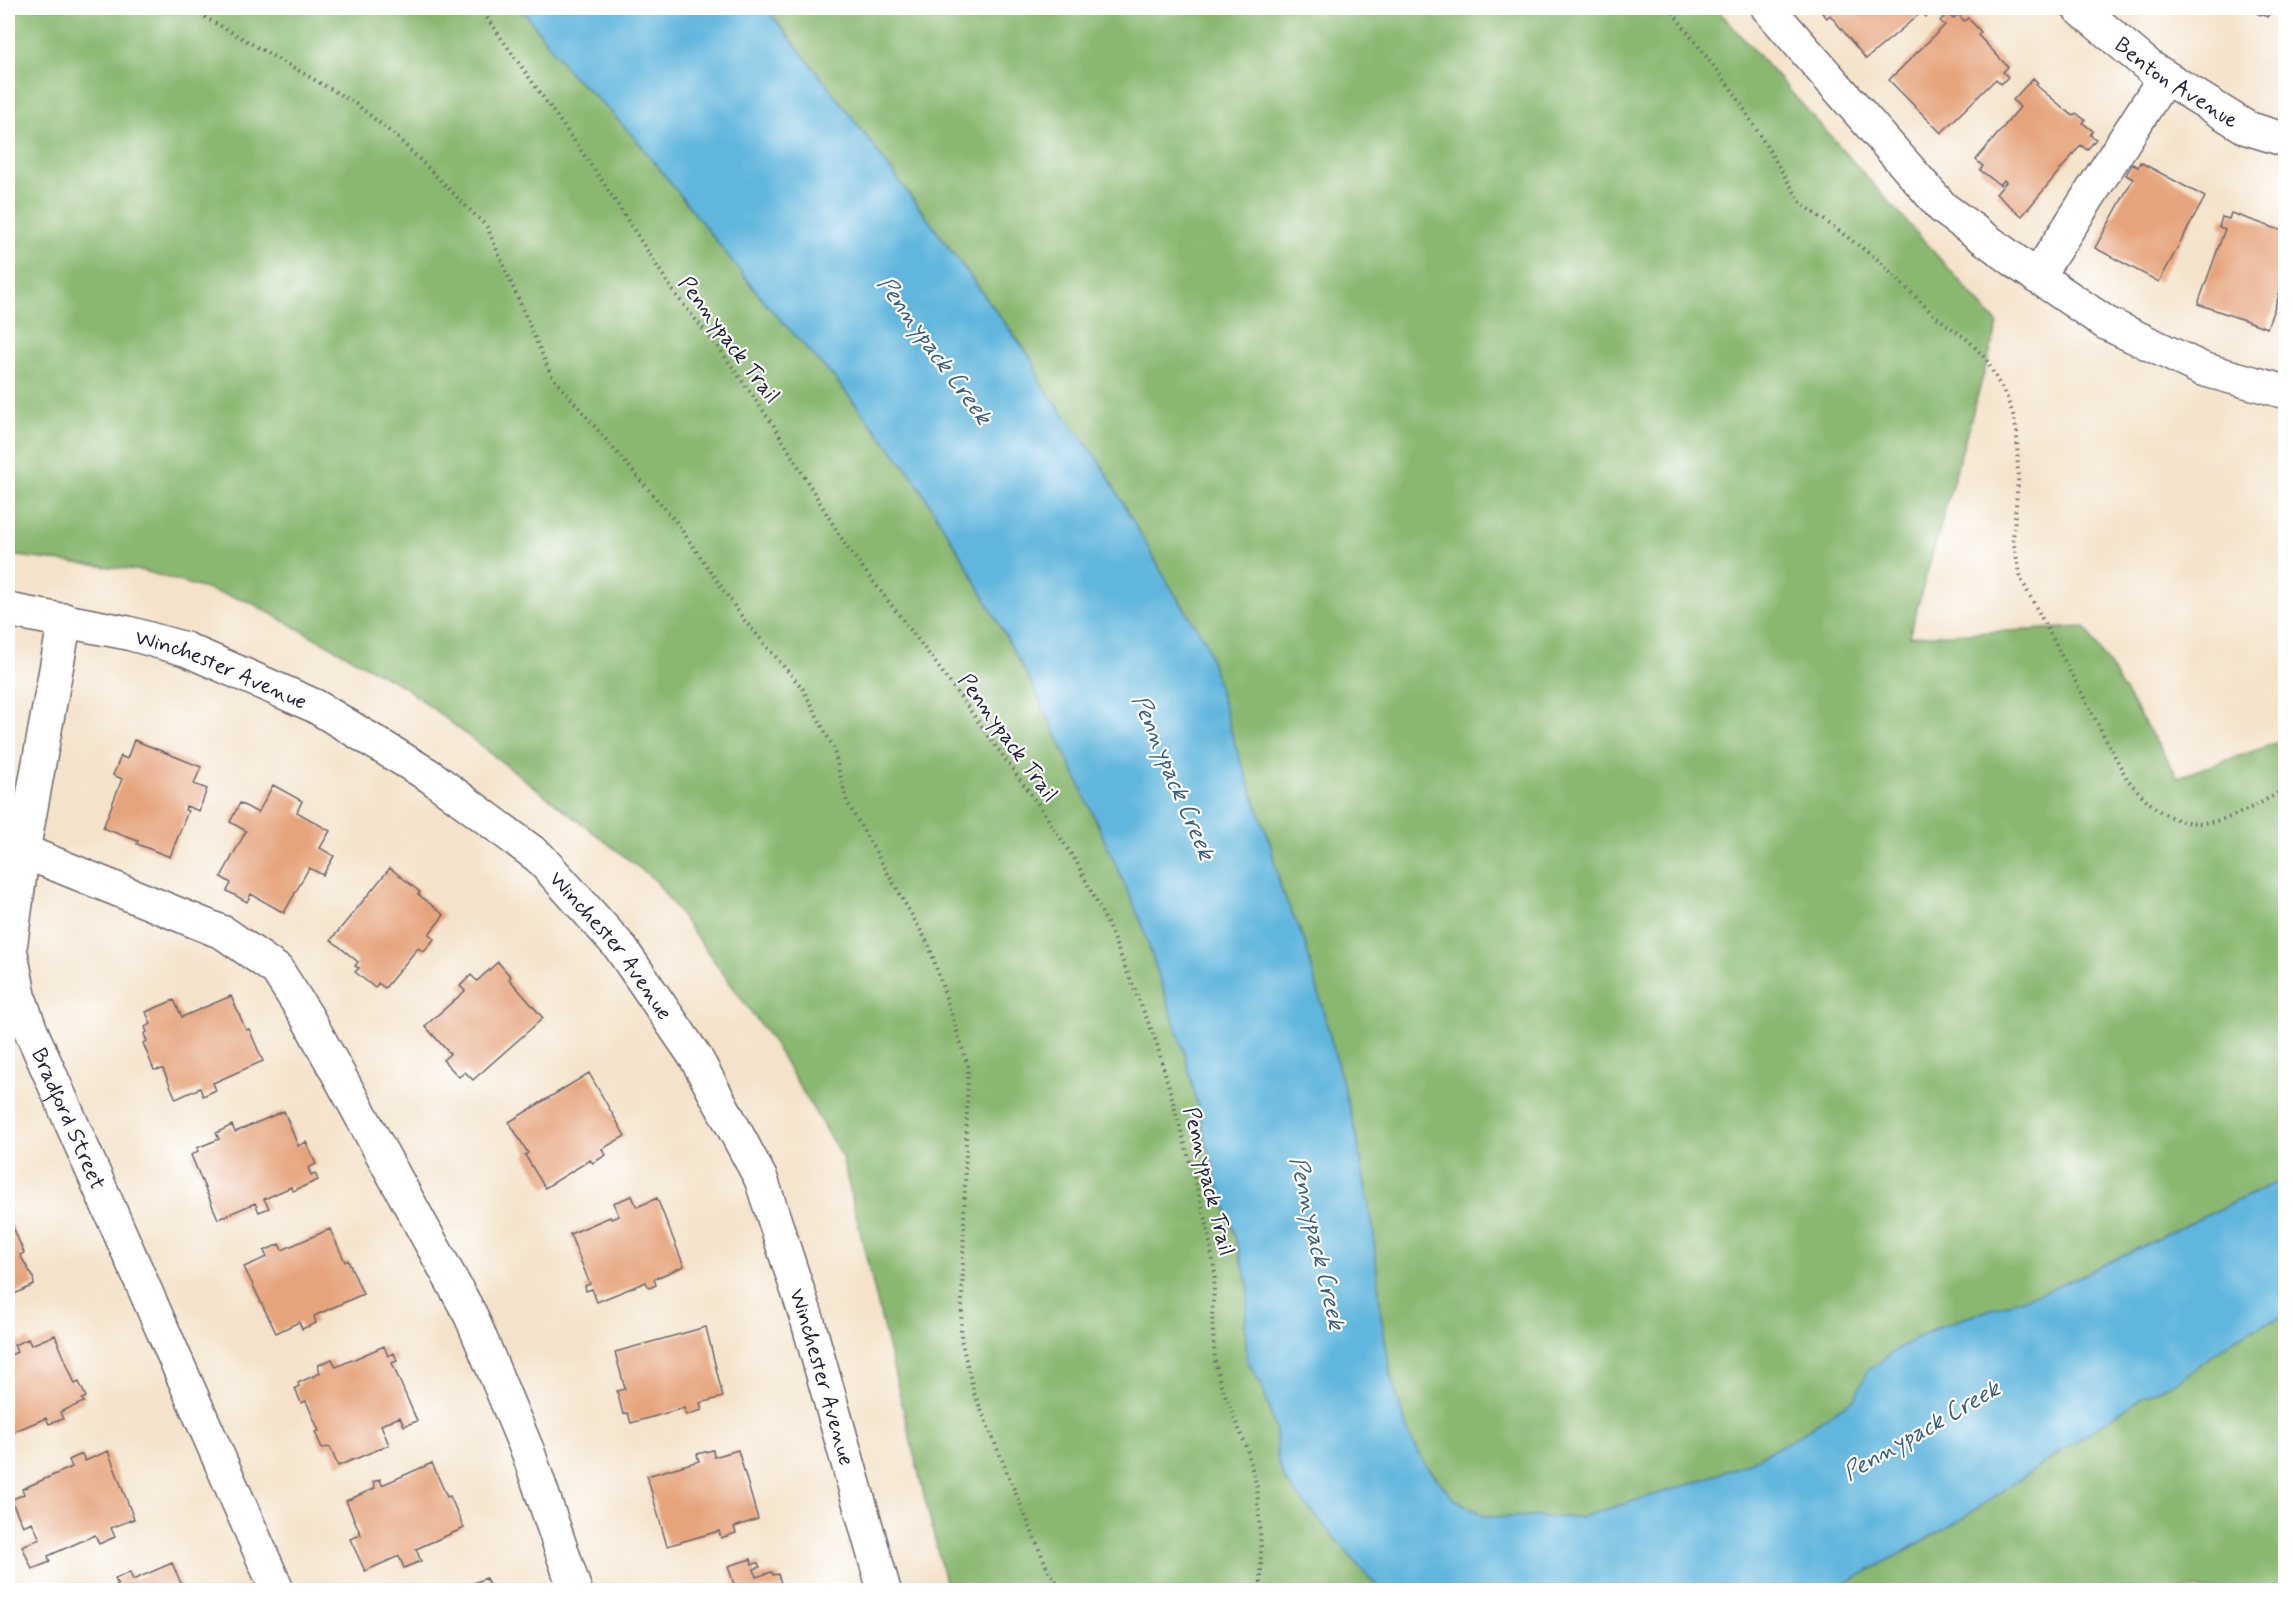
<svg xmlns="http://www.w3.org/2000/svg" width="2293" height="1598" font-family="Mynerve,sans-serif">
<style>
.forest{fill:#8ab871;stroke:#566d56;stroke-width:1.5}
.water{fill:#61b6dd;stroke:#426c8c;stroke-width:1.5}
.building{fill:#e6a47d}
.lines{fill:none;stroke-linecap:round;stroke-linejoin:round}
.minor-casing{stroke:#6c666d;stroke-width:36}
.path{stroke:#6c666d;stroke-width:4;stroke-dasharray:1.5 4.5;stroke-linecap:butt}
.minor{stroke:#fff;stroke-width:33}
.labels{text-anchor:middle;stroke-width:4.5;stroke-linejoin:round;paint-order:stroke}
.street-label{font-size:22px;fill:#22223b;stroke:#fff}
.water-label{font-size:24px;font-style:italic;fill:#3b5d7c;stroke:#fff}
</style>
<rect width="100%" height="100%" fill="#fff"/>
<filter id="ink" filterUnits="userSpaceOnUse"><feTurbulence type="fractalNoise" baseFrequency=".0167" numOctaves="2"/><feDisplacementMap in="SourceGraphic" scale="12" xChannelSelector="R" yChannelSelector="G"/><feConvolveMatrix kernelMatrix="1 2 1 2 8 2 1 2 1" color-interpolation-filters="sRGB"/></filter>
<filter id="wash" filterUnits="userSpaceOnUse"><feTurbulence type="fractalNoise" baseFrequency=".008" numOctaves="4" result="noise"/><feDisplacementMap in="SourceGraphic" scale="24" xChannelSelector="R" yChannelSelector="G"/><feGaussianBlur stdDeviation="1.35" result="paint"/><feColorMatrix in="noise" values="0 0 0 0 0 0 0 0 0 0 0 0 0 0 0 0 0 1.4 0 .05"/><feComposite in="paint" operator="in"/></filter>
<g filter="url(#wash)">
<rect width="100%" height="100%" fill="#f4e3ca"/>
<path class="forest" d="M8,8H521L570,73L609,110L640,144L766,304L837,381L912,475L963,559L1033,686L1078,781L1140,919L1185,1055L1215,1178L1230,1218L1249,1289L1245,1326L1247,1360L1262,1385L1276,1431L1278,1463L1286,1482L1380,1590H947L842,1157L773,1042L655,880L406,688L250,602L144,571L8,555Z
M766,8H1716L1998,324L1909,636L2085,627L2178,777L2285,740V1178L2055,1288L1941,1326L1906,1344L1868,1371L1856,1397L1790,1441L1746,1464L1697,1482L1581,1517H1485L1453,1498L1426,1465L1409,1436L1391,1377L1381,1315L1373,1228L1356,1134L1305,942L1281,889L1270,843L1234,742L1206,642L1171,588L1099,461L1040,383L1033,360L845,108Z
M2285,1315V1590H1834L1954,1524L2142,1397L2181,1379L2237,1337Z"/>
<path class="water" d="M521,8H766L845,108L1033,361L1040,383L1099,461L1171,588L1206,642L1234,742L1270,843L1281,889L1305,942L1356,1134L1373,1228L1381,1315L1391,1377L1409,1436L1426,1465L1453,1498L1485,1517H1581L1697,1482L1746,1464L1790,1441L1856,1397L1867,1371L1906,1344L1941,1326L2055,1288L2285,1178V1315L2237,1337L2181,1379L2142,1397L1954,1524L1834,1590H1380L1286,1482L1278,1463L1276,1431L1262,1385L1247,1361L1245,1326L1249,1289L1230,1218L1215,1178L1185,1055L1140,919L1078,781L1033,686L963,559L912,475L837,381L766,304L640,144L609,110L570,73Z"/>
<g id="blocks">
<path class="building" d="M1824,8H1927L1931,13L1926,17L1922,12L1866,59L1830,15L1827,18L1822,13L1825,10Z
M2248,8H2273L2267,17L2262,14L2260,15Z
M1948,13L1953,19L1958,14L1964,21L1968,18L1981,32L1978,35L2008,67L2003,72L2008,77L2001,84L1996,79L1941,133L1889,80L1945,25L1940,21Z
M2033,78L2038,83L2036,85L2073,116L2076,113L2085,120L2083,123L2093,131L2090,135L2096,139L2087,150L2081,145L2022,216L1996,194L2006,182L2004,180L2000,185L1980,170L1983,166L1976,160L2020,107L2013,100Z
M2140,162L2205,197L2159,282L2095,248L2133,179L2126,175L2132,164L2138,167Z
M2231,213L2286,232V276L2267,328L2198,304L2225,229L2219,227L2222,217L2229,219Z
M134,740L201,767L194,784L207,789L199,811L186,806L185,810L188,811L170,857L137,844L138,841L103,828L122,779L113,775L121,756L127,759Z
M273,785L302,801L297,812L330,831L320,848L334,856L323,875L309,868L284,913L251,894L247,902L227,891L231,883L221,877L246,831L230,822L240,803L258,813Z
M390,868L420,892L418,894L444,915L429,934L434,939L424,952L418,948L385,988L378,983L375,988L355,972L359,968L355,966L358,962L331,940Z
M498,962L511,977L509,979L543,1018L473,1080L465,1072L459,1077L443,1060L450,1054L425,1026L465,991L460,986L471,975L477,981Z
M231,996L246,1030L249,1029L263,1061L213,1083L216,1090L203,1096L200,1088L176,1099L163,1069L154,1070L143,1043L147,1041L144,1034L147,1032L145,1027L151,1024L146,1012L174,1000L182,1017Z
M589,1073L625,1136L602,1149L606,1155L593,1163L590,1160L545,1188L525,1155L528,1153L509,1122Z
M284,1111L298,1146L306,1142L316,1164L308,1168L311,1175L315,1173L318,1180L293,1191L291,1187L264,1199L269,1208L259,1212L255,1203L218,1219L191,1155L198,1151L197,1148L219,1139L216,1133L232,1125L235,1132Z
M632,1196L637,1207L657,1198L684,1266L654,1279L656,1285L649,1288L646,1282L597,1302L592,1289L586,1291L585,1286L590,1284L570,1234L610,1217L611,1219L619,1216L613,1203Z
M8,1215L24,1253L20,1255L33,1277L34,1285L10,1296L13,1302L8,1305Z
M330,1229L345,1262L348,1260L363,1294L314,1316L316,1323L302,1329L299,1322L276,1333L244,1267L267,1257L264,1251L279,1244L282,1250Z
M706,1327L723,1397L700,1403L702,1410L686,1415L684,1408L631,1423L628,1413L623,1414L617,1391L625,1389L615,1352Z
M55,1335L75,1384L79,1382L86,1397L82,1399L84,1402L60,1412L63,1419L49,1424L46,1418L8,1434V1356L17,1352L14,1345L28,1339L31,1345Z
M384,1346L388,1356L394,1353L397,1361L392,1363L417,1421L404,1426L400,1417L381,1425L389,1445L338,1466L330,1447L322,1448L315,1432L319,1431L306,1401L301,1403L295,1388L299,1386L298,1383L320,1373L318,1365L332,1359L336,1367Z
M713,1450L714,1457L738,1450L758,1519L734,1527L736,1533L721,1538L719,1531L667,1546L647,1476L699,1461L697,1454Z
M108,1451L134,1519L111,1528L115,1537L99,1544L95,1535L48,1556L50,1562L32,1569L22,1546L40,1539L32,1522L23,1526L11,1500L24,1494L22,1489L72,1467L69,1460L82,1454L85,1461Z
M432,1463L447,1497L450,1496L464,1528L416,1549L421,1561L404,1568L399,1556L365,1571L350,1539L361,1535L346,1501L375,1488L373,1482L380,1479L382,1485Z
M751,1559L752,1564L758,1563L760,1567L754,1569L756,1577L772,1572L773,1575L778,1574L783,1589L715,1590L734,1584L728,1566Z
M172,1563L184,1590H106L118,1585L115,1579L130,1572L133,1580Z
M486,1578L491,1590H457Z"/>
</g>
</g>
<g filter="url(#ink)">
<use href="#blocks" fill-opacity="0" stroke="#6c666d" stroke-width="1.5"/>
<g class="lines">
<g class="minor-casing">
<g id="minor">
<path d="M1768,8L1943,208L2022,266L2106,323L2202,369L2286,392"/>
<path id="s1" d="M2079,8L2151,68L2247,128L2286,140"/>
<path d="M2037,277L2165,77"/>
<path id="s2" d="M8,610L128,633L185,649L315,706L430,776L539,857L620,947L696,1058L761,1179L808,1322L884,1590"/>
<path id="s3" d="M65,620L23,851L10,948L20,1000L31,1031L277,1590"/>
<path d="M23,851L224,933L277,970L307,1017L471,1316L528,1452L575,1590"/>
</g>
</g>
<path class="path" d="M189,8L355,103L399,139L487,227L551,375L676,522L745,621L803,689L833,747L847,802L929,945L968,1066L961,1339L974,1393L1048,1570L1062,1590
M480,8L601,179L675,294L721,351L774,426L846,546L932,658L1038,804L1077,863L1107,923L1156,1041L1206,1220L1215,1273L1212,1317L1215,1361L1220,1382L1247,1449L1257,1488L1261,1547V1590
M1669,8L1733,91L1801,203L1877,259L1935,316L1968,340L1986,359L2007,398L2013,414L2017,433L2018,481L2013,540L2021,579L2127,779C2135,788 2144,798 2153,806C2199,842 2241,813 2286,789
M2195,1590L2204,1587L2215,1590"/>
<use href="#minor" class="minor"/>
</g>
</g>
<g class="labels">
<g class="street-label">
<text dy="8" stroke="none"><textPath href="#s1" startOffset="123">Benton Avenue</textPath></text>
<text transform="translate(730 339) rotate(53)" y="8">Pennypack Trail</text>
<text dy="8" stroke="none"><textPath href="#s2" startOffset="222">Winchester Avenue</textPath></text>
<text transform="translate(1009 737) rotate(54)" y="8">Pennypack Trail</text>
<text dy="8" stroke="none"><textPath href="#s2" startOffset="708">Winchester Avenue</textPath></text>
<text dy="8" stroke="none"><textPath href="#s3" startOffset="514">Bradford Street</textPath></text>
<text transform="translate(1210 1181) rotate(76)" y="8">Pennypack Trail</text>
<text dy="8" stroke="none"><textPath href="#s2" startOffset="1194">Winchester Avenue</textPath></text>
</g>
<g class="water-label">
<text transform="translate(935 350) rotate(54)" y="8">Pennypack Creek</text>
<text transform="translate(1174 777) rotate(67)" y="8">Pennypack Creek</text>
<text transform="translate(1318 1243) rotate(77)" y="8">Pennypack Creek</text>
<text transform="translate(1921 1430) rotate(-30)" y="8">Pennypack Creek</text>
</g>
</g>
<rect width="2293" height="1598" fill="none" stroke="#fff" stroke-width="30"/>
</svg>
